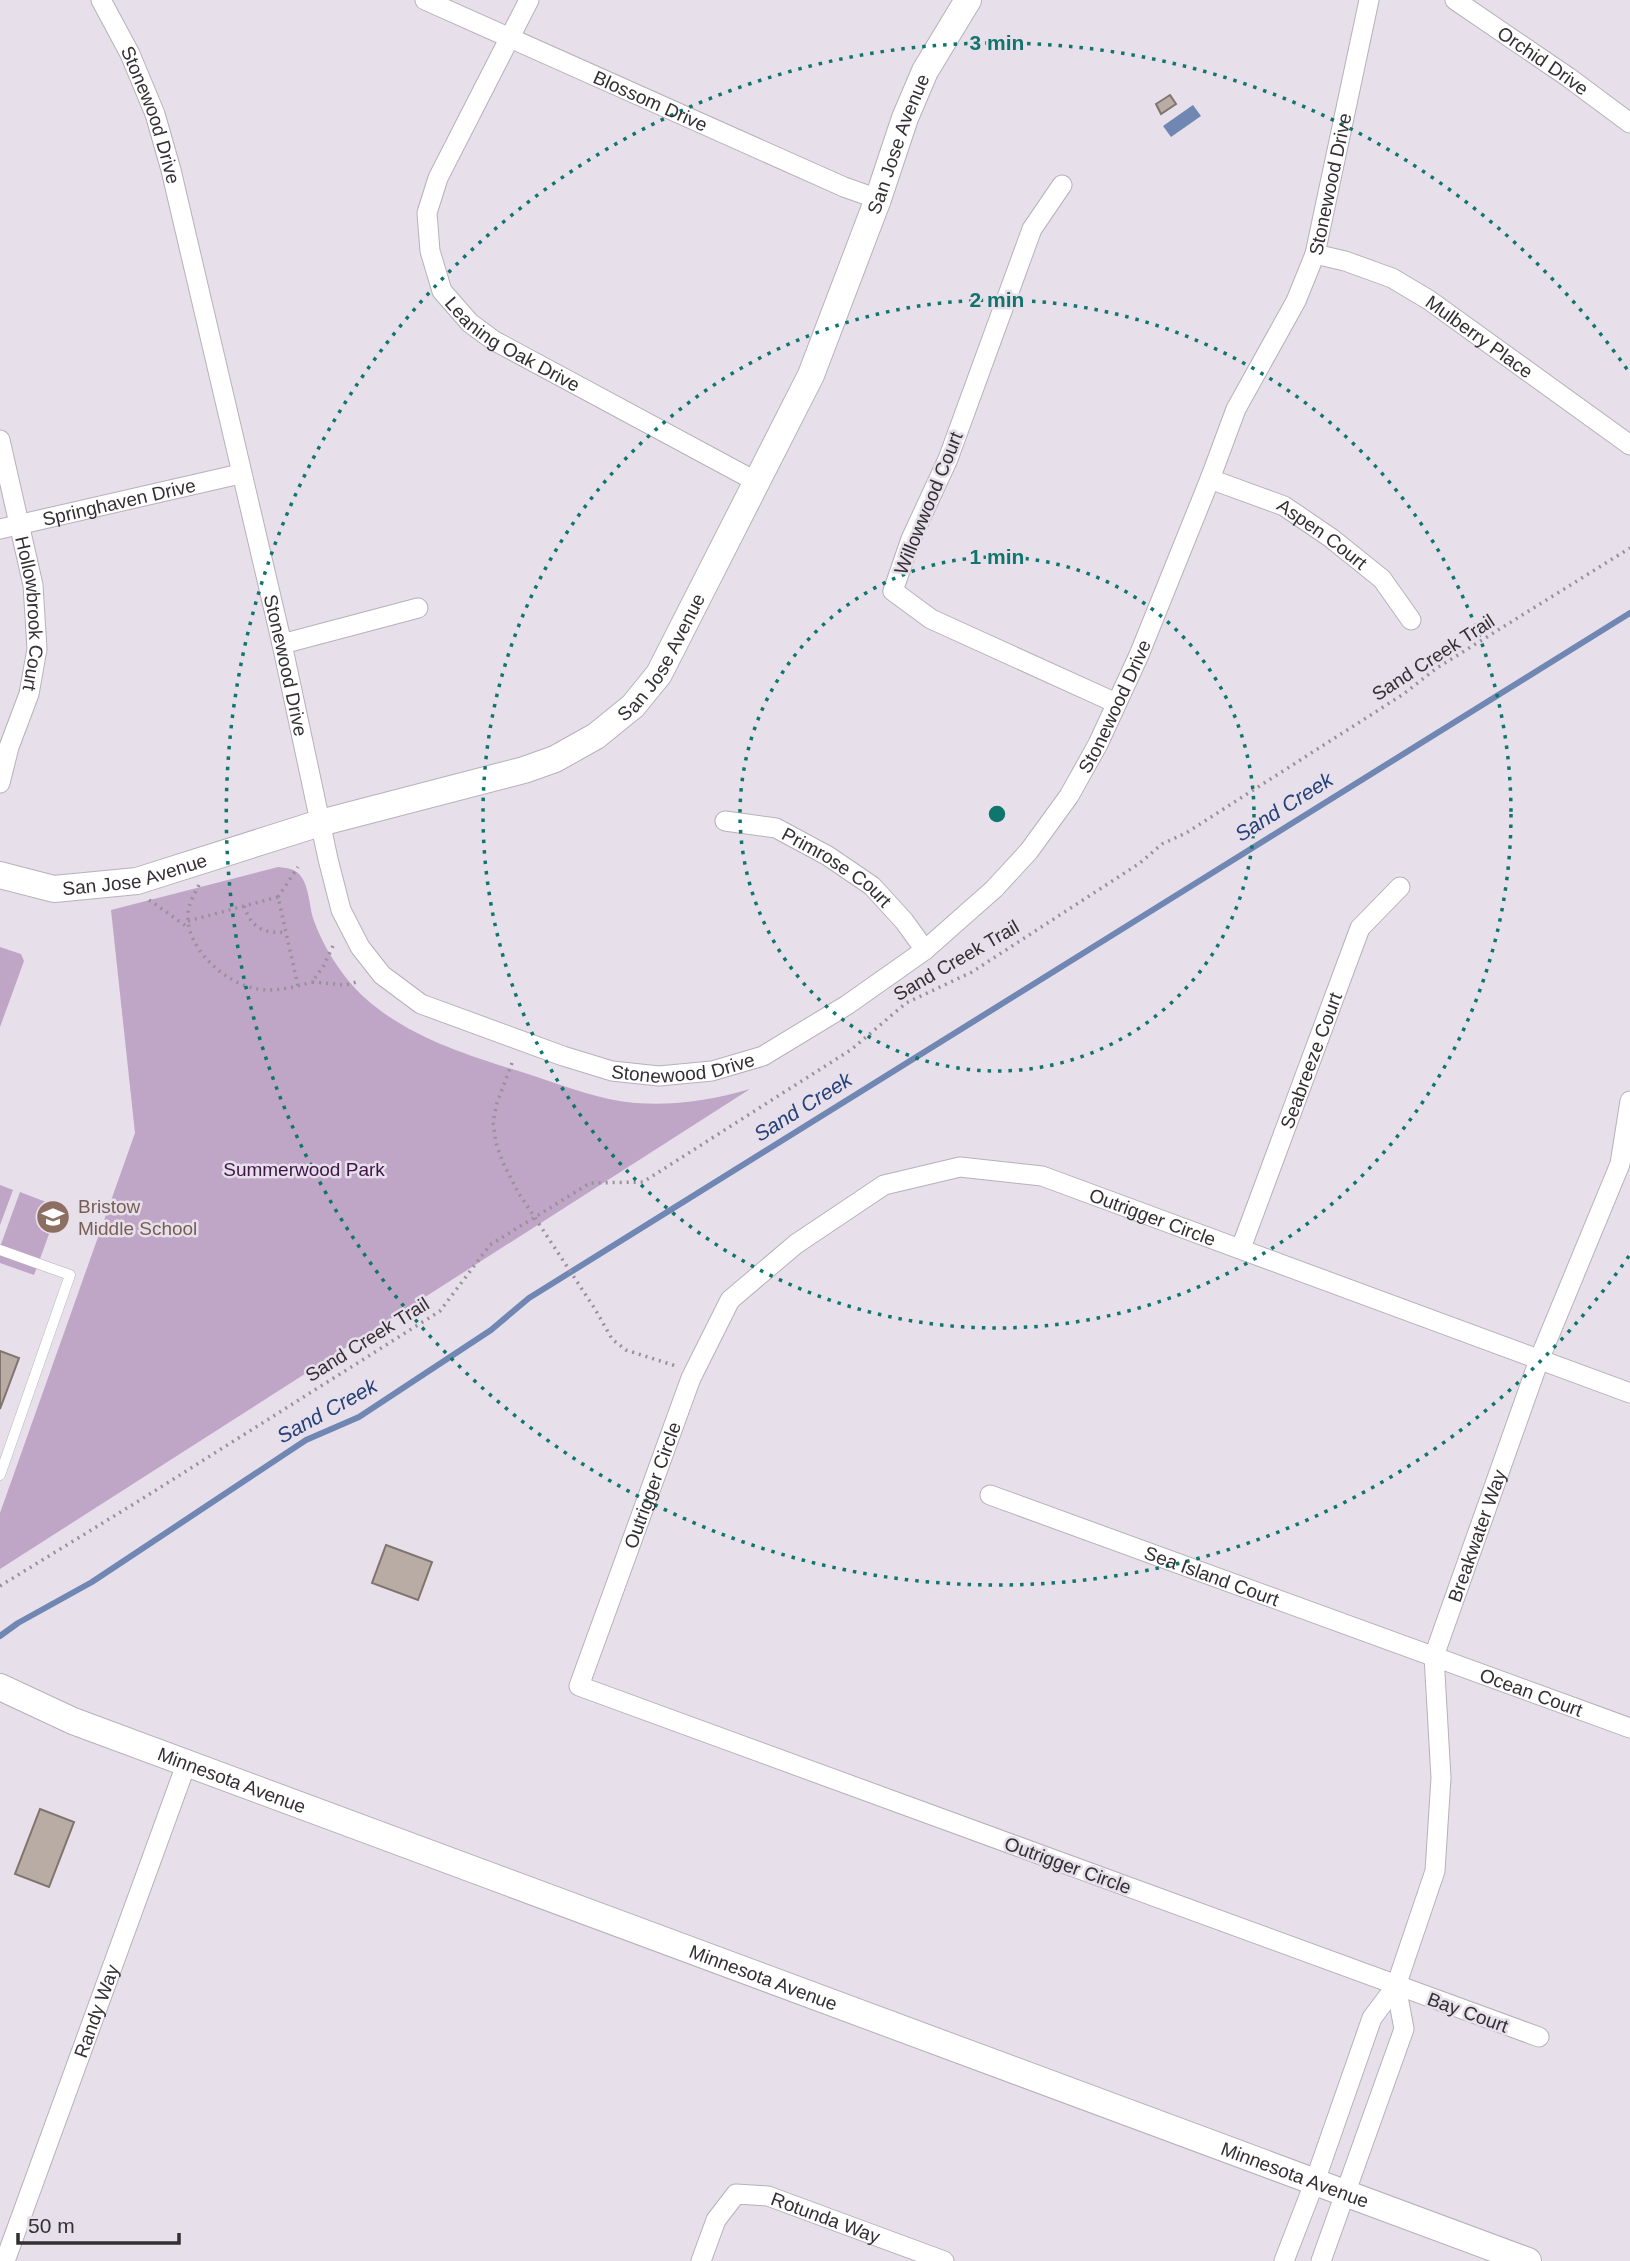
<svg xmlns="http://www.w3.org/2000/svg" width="1630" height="2261" font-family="Helvetica,sans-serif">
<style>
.green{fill:#bfa5c6}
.water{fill:#6f87b2}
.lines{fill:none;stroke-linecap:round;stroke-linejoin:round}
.stream{stroke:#6f87b2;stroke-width:6}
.building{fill:#b8aca5;stroke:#80746e;stroke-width:2}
.lane-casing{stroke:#b8b0ba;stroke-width:11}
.street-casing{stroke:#b8b0ba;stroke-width:21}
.secondary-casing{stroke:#b8b0ba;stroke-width:28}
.path{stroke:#989199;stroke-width:3.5;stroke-dasharray:2 5;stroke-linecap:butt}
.lane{stroke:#fff;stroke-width:10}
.street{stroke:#fff;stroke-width:19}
.secondary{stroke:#fff;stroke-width:26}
.ring{fill:none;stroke:#0f766e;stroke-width:3.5;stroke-dasharray:3.5 7}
.labels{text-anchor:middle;stroke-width:5;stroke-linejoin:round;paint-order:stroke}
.street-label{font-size:19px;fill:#332f33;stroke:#e7dfea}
.park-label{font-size:19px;fill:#3f1549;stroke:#e7dfea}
.education-label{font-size:19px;fill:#785e54;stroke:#e7dfea;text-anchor:start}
.water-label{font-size:21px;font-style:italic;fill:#244179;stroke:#e7dfea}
.centre{fill:#0f766e;stroke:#e7dfea;stroke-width:3.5}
.ring-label{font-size:21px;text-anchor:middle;font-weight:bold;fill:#0f766e;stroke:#e7dfea;stroke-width:5;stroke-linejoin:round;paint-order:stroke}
</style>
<rect width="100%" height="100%" fill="#e7dfea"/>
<path class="green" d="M278,867C285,868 292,868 298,873C309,883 309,904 313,918C323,947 342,977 365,998C413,1041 478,1058 537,1077C570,1088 601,1100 635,1103C675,1106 712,1100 750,1089L0,1569V1513L135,1133L111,910Z
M0,947L21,954L24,961L0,1027Z
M0,1185L13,1190L0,1225Z
M20,1192L59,1207L34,1275L0,1263V1247Z"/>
<path class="water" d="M1193,105L1201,116L1171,137L1163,126Z"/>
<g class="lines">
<path class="stream" d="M0,1636L18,1623L92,1582L306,1440L359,1417L491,1330L529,1298L1630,613"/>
</g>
<path class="building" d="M1170,95L1176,104L1161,114L1156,104Z
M0,1351L19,1358L0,1409Z
M386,1545L432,1562L418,1600L372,1583Z
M40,1809L74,1822L49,1887L15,1874Z"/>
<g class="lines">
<g class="lane-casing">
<path id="lane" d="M0,1250L70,1275L0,1475"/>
</g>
<g class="street-casing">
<g id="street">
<path id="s1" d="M101,0L130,54L155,114L171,170L282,644L328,859L341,910L360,947L382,975L421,1004L563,1056L612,1071L659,1076L712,1071L763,1056L847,1005L925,950L994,889L1029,851L1069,796L1098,744L1139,655L1210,479L1236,409L1296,301L1315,254L1369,0"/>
<path id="s2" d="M425,0L844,187L878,199"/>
<path id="s3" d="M529,0L438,178L427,213L430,251L442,291L470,323L493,340L757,482"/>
<path id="s4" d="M1455,0L1568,77L1630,123"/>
<path d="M1062,185L1032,229L948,459L911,539L893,591L931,619L1116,703"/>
<path id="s5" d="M1315,254L1345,261L1392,278L1429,300L1630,445"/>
<path id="s6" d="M0,440L33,585L37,649L29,694L9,747L0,783"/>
<path id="s7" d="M1210,479L1284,506L1331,538L1382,579L1411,620"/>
<path id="s8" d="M0,529L240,474"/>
<path d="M282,644L418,608"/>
<path id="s9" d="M725,821L776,828L828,856L872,886L904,921L925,950"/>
<path id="s10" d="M1241,1248L1360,928L1400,887"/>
<path id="s11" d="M990,1495L1630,1728"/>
<path id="s12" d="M1539,2037L579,1686L691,1378L730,1300L796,1244L884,1185L960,1167L1042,1176L1630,1393"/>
<path id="s13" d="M5,2261L187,1762"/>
<path id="s14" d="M701,2261L716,2220L736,2194L768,2196L944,2261"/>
<path id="s15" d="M1284,2261L1315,2181L1372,2018L1396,1986L1435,1871L1441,1778L1434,1656L1539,1360L1620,1164L1630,1101"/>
<path d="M1321,2261L1404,2029L1396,1986"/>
</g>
</g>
<g class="secondary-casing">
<g id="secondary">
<path id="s16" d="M0,875L54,889L137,881L320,823L524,770L555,759L596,736L633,706L659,674L811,375L878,199L905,118L925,71L968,0"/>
<path id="s17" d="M0,1687L73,1721L1528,2261"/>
</g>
</g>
<path class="path" d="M1431,656L1437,668
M199,885C194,895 188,904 188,915C186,949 227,985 258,989C277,992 294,987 312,982
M278,897L298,867
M149,900L189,928
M244,906C251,927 263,934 285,932
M188,921L278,897L298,986
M333,946L323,967L312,982L346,985L360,981
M512,1063L497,1103L493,1122L496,1143L503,1163L518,1192L595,1309L612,1339L626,1350L676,1366
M0,1586L145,1497L440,1311L490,1245L590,1183L643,1182L852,1049L906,1003L972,972L1140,863L1162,844L1186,833L1402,695L1437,668L1630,548"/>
<use href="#lane" class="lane"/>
<use href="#street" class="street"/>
<use href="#secondary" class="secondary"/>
</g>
<g class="ring">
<circle cx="997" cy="814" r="257"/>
<circle cx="997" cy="814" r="514"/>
<path d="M1629 1256A771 771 0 1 1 1629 372"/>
</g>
<defs>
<g id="school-disc" transform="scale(1.75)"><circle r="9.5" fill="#8d6e63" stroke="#e7dfea"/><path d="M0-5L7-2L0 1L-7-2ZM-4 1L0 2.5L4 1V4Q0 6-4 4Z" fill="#fff"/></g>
</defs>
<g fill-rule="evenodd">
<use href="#school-disc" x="53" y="1217"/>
</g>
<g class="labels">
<g class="street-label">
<text dy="7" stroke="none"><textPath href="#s4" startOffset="107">Orchid Drive</textPath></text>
<text dy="7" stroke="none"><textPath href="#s2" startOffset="247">Blossom Drive</textPath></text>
<text dy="7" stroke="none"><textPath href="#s1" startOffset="126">Stonewood Drive</textPath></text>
<text dy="7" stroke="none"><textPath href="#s16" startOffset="1293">San Jose Avenue</textPath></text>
<text dy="7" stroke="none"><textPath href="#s1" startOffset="2499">Stonewood Drive</textPath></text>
<text dy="7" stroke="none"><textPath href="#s5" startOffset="186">Mulberry Place</textPath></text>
<text dy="7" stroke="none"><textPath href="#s3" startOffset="406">Leaning Oak Drive</textPath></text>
<text dy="7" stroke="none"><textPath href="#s8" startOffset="122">Springhaven Drive</textPath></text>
<text transform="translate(928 503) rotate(-68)" y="7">Willowwood Court</text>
<text dy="7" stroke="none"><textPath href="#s7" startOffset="126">Aspen Court</textPath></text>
<text dy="7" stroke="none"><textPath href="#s6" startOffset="177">Hollowbrook Court</textPath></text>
<text dy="7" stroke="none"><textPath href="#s16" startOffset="726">San Jose Avenue</textPath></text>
<text transform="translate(1433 657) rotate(-33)" y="7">Sand Creek Trail</text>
<text dy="7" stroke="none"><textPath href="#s1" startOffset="693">Stonewood Drive</textPath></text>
<text dy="7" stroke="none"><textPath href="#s1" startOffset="1932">Stonewood Drive</textPath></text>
<text dy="7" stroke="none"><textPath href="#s9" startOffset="124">Primrose Court</textPath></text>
<text dy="7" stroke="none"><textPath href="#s16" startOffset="138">San Jose Avenue</textPath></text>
<text transform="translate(956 960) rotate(-30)" y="7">Sand Creek Trail</text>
<text dy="7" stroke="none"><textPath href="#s1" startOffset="1344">Stonewood Drive</textPath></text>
<text dy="7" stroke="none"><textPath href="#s10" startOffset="200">Seabreeze Court</textPath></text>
<text dy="7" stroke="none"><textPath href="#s12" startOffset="1908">Outrigger Circle</textPath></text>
<text transform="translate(367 1339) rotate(-32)" y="7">Sand Creek Trail</text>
<text dy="7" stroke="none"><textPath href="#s12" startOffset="1236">Outrigger Circle</textPath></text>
<text dy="7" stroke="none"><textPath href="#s15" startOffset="763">Breakwater Way</textPath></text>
<text dy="7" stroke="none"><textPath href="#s11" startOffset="236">Sea Island Court</textPath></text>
<text dy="7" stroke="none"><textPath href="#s11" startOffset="576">Ocean Court</textPath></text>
<text dy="7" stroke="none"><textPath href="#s17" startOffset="250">Minnesota Avenue</textPath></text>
<text transform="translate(1068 1865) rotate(20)" y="7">Outrigger Circle</text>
<text dy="7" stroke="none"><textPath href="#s17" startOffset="817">Minnesota Avenue</textPath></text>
<text dy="7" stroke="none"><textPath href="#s13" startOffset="266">Randy Way</textPath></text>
<text transform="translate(1468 2012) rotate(20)" y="7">Bay Court</text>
<text dy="7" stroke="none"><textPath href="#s17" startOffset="1384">Minnesota Avenue</textPath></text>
<text dy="7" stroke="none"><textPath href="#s14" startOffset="170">Rotunda Way</textPath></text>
</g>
<g class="park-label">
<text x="304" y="1176">Summerwood Park</text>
</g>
<g class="education-label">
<text x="78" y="1213">Bristow<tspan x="78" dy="22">Middle School</tspan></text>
</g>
<g class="water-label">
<text transform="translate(1284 807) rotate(-32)" y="7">Sand Creek</text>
<text transform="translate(803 1107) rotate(-32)" y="7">Sand Creek</text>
<text transform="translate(327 1411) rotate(-29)" y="7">Sand Creek</text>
</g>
</g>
<circle cx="997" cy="814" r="10" class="centre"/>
<g class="ring-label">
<text x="997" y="50">3 min</text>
<text x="997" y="307">2 min</text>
<text x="997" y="564">1 min</text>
</g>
<path d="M18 2233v10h161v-10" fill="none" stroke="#332f33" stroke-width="3.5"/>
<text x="28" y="2233" font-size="21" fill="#332f33" stroke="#e7dfea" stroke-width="5" paint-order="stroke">50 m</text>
</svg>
